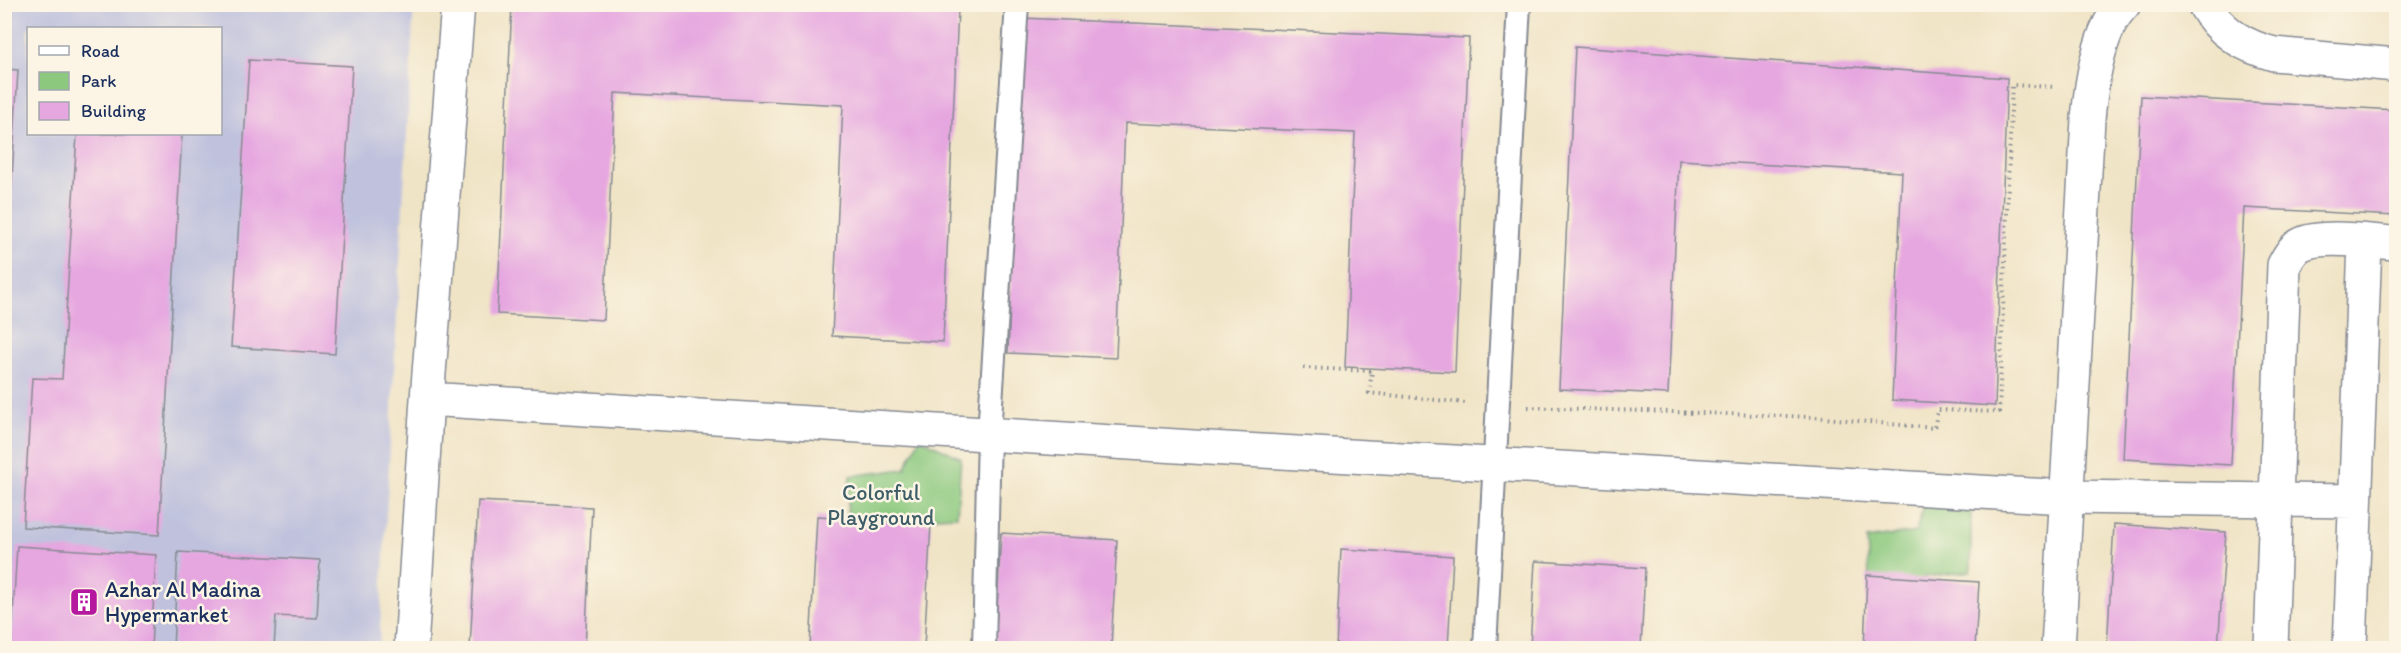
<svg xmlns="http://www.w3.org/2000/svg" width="2401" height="653" font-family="Itim,sans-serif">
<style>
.industrial{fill:#c0c2dd;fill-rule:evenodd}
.green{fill:#8cc97f;stroke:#547c6e;stroke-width:1.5}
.building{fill:#e6a7e0}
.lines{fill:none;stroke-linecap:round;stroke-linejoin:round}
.lane-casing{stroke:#868a92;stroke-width:26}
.street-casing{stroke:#868a92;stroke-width:36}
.path{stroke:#868a92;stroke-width:4;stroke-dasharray:1.5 4.5;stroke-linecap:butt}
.lane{stroke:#fff;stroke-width:22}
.street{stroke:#fff;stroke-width:33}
.labels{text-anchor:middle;stroke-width:5;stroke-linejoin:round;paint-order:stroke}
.park-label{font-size:22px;fill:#3d5d68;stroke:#fcf5e5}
.poi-label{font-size:22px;fill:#1b2f5e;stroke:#fcf5e5;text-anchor:start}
</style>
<rect width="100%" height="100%" fill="#fcf5e5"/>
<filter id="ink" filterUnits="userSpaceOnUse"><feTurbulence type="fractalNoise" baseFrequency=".0167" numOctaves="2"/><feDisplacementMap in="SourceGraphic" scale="12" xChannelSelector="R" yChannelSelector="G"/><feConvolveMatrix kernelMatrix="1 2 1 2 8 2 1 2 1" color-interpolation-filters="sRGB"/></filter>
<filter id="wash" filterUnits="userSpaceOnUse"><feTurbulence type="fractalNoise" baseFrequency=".008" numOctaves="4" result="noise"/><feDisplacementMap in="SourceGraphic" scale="24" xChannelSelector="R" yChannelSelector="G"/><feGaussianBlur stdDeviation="1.35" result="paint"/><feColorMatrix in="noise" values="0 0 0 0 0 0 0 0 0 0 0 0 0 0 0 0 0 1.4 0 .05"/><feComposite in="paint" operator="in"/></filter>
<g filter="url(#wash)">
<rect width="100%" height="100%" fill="#f0e4c6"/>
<path class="industrial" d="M4,5H414L379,648H5ZM28,28H220V134H28Z"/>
<path class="green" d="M920,438L961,458L957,516L911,518L903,545L846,527L850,476L905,469Z
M1924,502L1971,504V571L1924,577L1911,599L1870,597L1867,539L1916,532Z"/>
<g id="blocks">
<path class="building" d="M512,4H879L958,9L943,342L832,336L843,105L615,93L604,320L497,314Z
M1022,18L1469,38L1455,372L1345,367L1355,133L1125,123L1116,358L1008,353Z
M1575,47L2007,78L1995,406L1892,400L1902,172L1679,160L1668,394L1559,389Z
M249,60L352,66L335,354L231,347Z
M4,69L18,70L6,287H4Z
M2141,96L2396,110V216L2244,208L2231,465L2123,459Z
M77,134H182L159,535L23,527L32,378L62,379Z
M478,501L592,507L585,648H470Z
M817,516L931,523L924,648H810Z
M2114,524L2226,532L2218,648H2107Z
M1001,533L1117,540L1111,648H995Z
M17,546L156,555L151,648H11Z
M1341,549L1453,556L1448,648H1336Z
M178,552L320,560L317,618L276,616L274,648H173Z
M1535,561L1645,568L1641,648H1530Z
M1867,575L1979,582L1975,648H1864Z"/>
</g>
</g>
<g filter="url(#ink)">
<use href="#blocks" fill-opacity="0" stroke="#868a92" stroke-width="1.5"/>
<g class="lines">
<g class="lane-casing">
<path id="lane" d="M984,648L989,434L1017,4
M1485,648L1519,4"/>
</g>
<g class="street-casing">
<path id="street" d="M2204,4C2220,32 2243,46 2274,54L2396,65
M427,399L1209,448L2067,497L2355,501
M411,648L427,399L458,4
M2058,648L2088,119C2091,86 2098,29 2124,4
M2271,648L2284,265C2289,256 2293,248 2302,244C2322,234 2374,242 2396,243
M2350,648L2365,242"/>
</g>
<path class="path" d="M1303,368L1372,371L1369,393L1466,403
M1528,407L1814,417L1934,428L1938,410L1999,412L2012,85L2055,87"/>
<use href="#lane" class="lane"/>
<use href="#street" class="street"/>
</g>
</g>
<defs>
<g id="building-square" transform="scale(1.5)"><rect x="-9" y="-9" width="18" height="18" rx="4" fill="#b5179e" stroke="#fcf5e5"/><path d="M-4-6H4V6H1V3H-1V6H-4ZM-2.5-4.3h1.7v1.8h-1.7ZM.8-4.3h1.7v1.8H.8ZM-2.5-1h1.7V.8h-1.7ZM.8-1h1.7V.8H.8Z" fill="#fff"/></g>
</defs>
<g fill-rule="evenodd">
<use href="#building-square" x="84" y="602"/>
</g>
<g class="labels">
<g class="park-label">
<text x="881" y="500">Colorful<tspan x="881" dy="25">Playground</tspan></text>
</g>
<g class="poi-label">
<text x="105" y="597">Azhar Al Madina<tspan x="105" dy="25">Hypermarket</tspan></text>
</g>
</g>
<rect width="2401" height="653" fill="none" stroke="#fcf5e5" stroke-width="24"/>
<rect x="27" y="27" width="195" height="108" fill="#fcf5e5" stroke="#a2a6af" stroke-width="1.5"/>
<rect x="39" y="46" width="30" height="9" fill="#ffffff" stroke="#a2a6af" stroke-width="1.5"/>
<text x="81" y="57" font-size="18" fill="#1b2f5e">Road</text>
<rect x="39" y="72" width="30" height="18" fill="#8cc97f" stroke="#a2a6af" stroke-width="1.5"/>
<text x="81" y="87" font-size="18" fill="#1b2f5e">Park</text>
<rect x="39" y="102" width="30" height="18" fill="#e6a7e0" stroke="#a2a6af" stroke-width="1.5"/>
<text x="81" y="117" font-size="18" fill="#1b2f5e">Building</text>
</svg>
